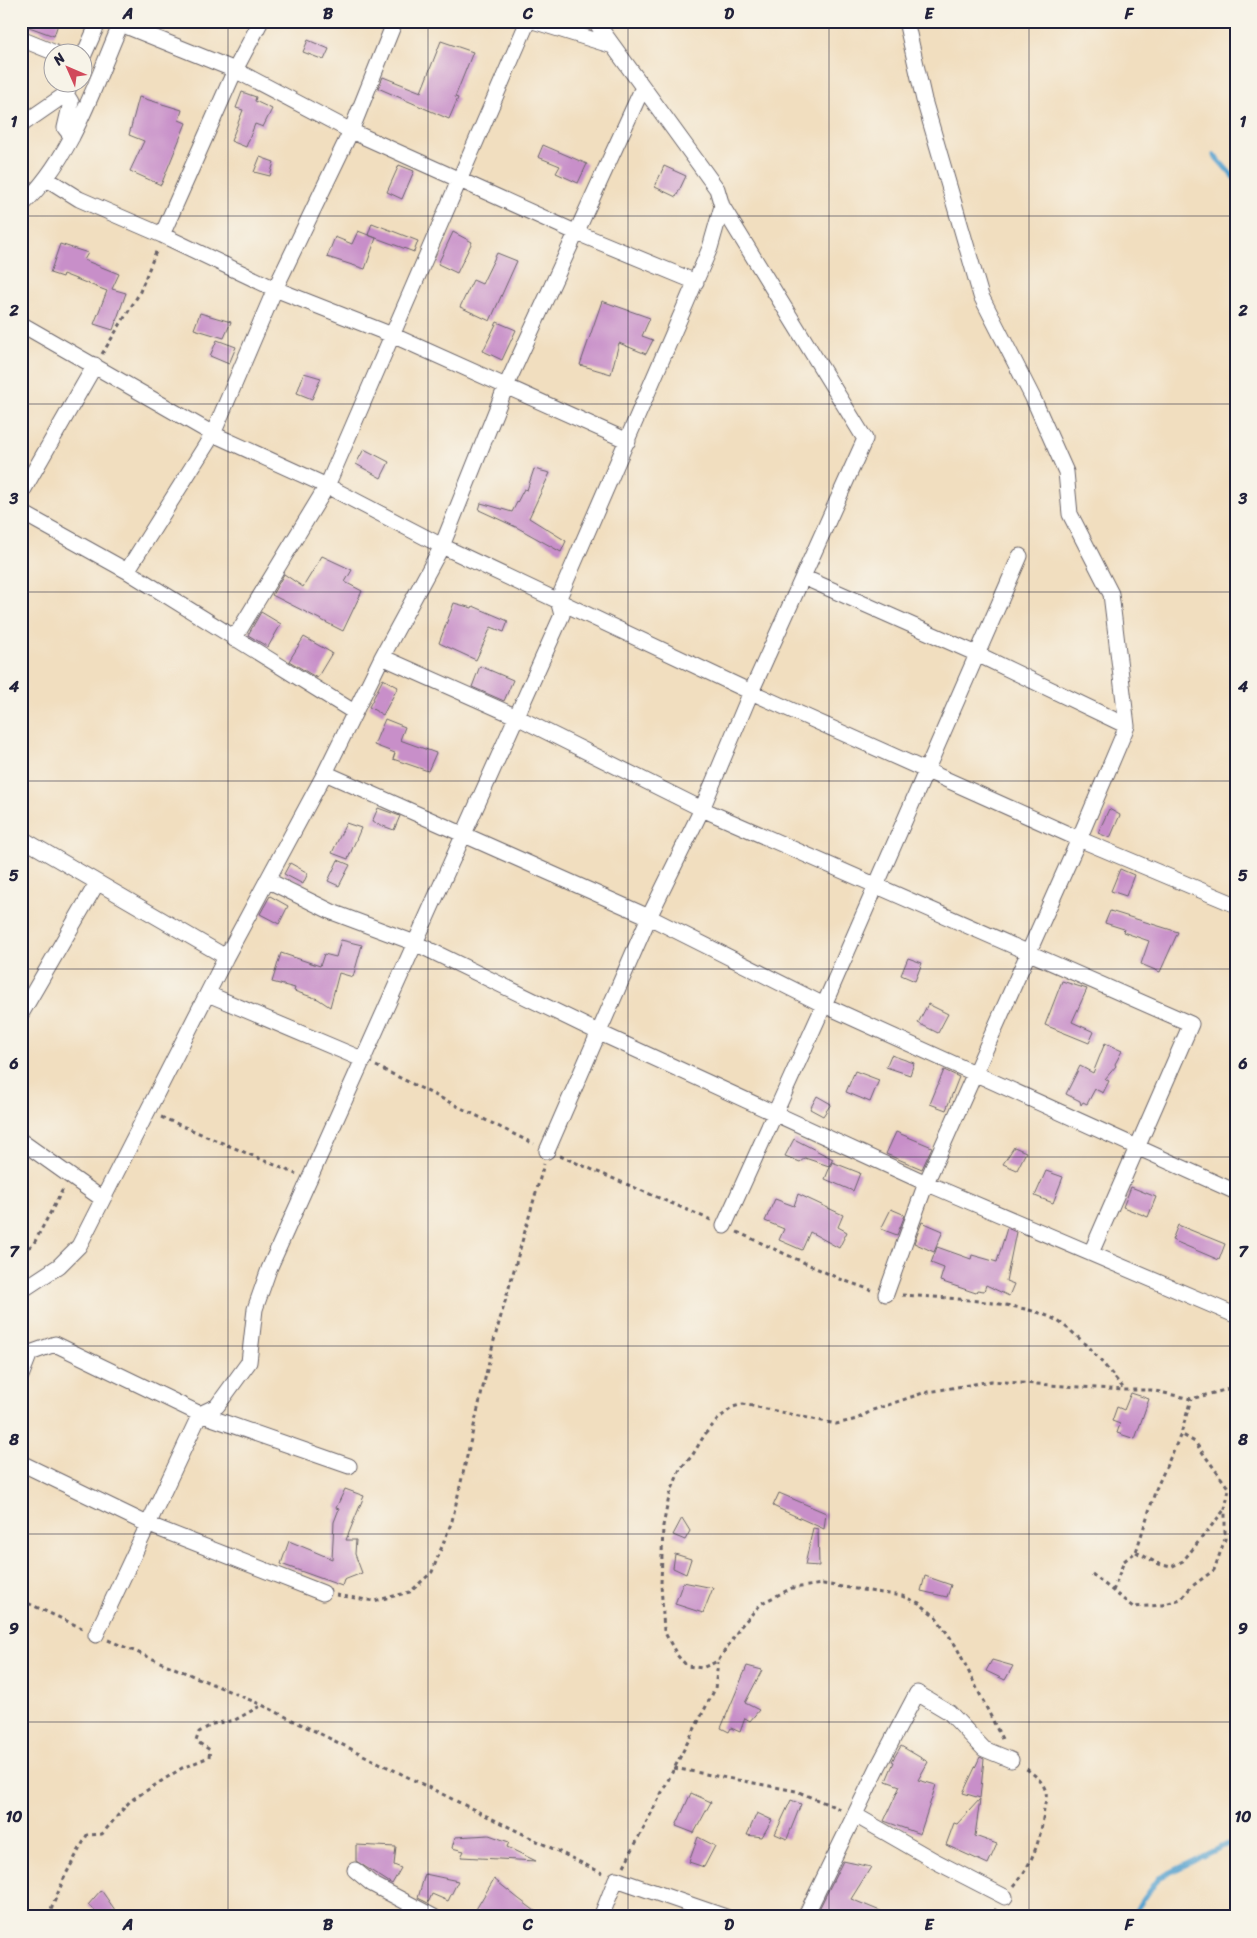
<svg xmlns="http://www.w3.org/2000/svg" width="1257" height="1938" font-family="Sriracha,sans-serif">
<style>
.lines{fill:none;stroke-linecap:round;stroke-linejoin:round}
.stream{stroke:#56a2cf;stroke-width:5}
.building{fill:#c88fc9}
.street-casing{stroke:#6a6469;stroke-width:17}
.path{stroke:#6a6469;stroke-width:3;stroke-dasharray:4 4;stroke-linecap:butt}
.street{stroke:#fff;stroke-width:15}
.grid{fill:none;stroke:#22223b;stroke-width:1;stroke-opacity:0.55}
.neatline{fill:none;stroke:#22223b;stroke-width:2}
.grid-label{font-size:16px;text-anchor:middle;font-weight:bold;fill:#22223b}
</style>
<rect width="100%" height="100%" fill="#f7f3e8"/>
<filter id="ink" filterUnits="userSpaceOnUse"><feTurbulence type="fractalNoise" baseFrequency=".02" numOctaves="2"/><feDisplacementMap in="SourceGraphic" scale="10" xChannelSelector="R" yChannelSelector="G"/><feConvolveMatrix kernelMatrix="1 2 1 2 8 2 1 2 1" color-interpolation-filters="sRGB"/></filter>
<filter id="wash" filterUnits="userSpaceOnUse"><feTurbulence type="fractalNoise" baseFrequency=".0096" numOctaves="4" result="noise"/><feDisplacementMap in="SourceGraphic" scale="20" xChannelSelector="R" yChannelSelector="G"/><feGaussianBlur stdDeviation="1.12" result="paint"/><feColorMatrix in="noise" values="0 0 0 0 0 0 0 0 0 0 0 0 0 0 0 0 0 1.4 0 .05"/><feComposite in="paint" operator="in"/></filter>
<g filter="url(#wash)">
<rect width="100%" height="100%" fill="#f1debf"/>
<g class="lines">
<path class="stream" d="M1214,155L1236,180
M1131,1917L1159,1878L1236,1840"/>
</g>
<g id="blocks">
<path class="building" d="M21,21H59L54,36L21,24Z
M308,40L329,49L324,60L303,52Z
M441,41L473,52L455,97L458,98L449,119L378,88L383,77L421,92Z
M242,92L256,97L255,101L272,109L263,127L255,124L246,147L231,141L243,110L236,108Z
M139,97L182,110L179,120L186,123L161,185L130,171L144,141L129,135Z
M543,145L587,164L578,183L556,173L560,166L538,157Z
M260,157L274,162L270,176L254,172Z
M399,165L414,171L402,199L387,192Z
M664,166L686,176L676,197L655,187Z
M372,223L418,241L414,252L368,235Z
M358,231L376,238L365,269L327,257L335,237L352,244Z
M453,232L472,242L457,273L438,264Z
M60,244L88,253L84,260L119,274L112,289L126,293L113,330L94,324L107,291L63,274L62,277L50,273Z
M497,253L517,261L490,321L460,307L473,280L482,284Z
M602,301L650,318L642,336L653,340L646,354L619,343L611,374L580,365Z
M200,313L231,322L224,338L194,329Z
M497,322L516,330L502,360L483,351Z
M217,340L236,347L229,364L210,356Z
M304,373L321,378L312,399L297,393Z
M364,449L389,462L381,478L356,464Z
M534,469L550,473L529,518L566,541L561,552L518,528L479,510L481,503L512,512L524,489L527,490Z
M322,556L352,570L345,582L362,591L343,631L272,595L284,574L303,587Z
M454,603L472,608L473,606L508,621L504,632L491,627L476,660L439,643Z
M261,612L281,624L268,647L248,635Z
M304,637L332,653L317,678L289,661Z
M480,666L513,680L504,701L472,687Z
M383,679L398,687L383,715L369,707Z
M385,719L405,727L400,740L436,753L428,771L393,759L395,753L374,745Z
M378,808L400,816L394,830L372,822Z
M1109,809L1120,815L1110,838L1098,833Z
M346,823L361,828L348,859L332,853Z
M338,860L350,865L339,886L328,881Z
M290,863L308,873L303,884L284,874Z
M1120,869L1134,875L1126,896L1111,891Z
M270,896L288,906L279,924L260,914Z
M1110,911L1178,932L1160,972L1141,964L1149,941L1123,932L1124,929L1105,923Z
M341,940L362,945L353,977L339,973L330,1007L318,999L294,991L295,988L272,982L281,953L320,966L324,954L336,957Z
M908,958L922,963L915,981L901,975Z
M1062,981L1087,989L1072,1022L1094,1032L1089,1043L1045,1025Z
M928,1004L948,1014L938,1033L918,1023Z
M1105,1043L1122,1051L1115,1064L1116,1066L1105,1079L1109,1081L1103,1093L1095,1089L1087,1104L1083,1102L1081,1105L1080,1101L1066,1094L1080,1066L1093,1073Z
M891,1055L914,1063L910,1075L886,1067Z
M944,1070L959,1077L946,1110L930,1104Z
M855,1071L879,1080L870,1102L846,1092Z
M817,1096L831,1104L823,1116L810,1109Z
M896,1132L932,1147L922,1169L886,1154Z
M794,1139L833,1159L829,1166L805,1158L800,1162L785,1156Z
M1014,1147L1026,1152L1017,1170L1003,1164Z
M832,1162L860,1173L853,1191L825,1179Z
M1046,1171L1063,1177L1053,1203L1035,1196Z
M1131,1187L1156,1197L1148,1217L1123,1207Z
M798,1194L843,1215L838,1227L847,1232L839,1248L810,1232L802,1250L779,1240L784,1229L765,1221L775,1199L794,1206Z
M891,1209L905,1215L897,1235L881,1229Z
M922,1222L943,1231L934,1252L914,1243Z
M1178,1225L1225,1244L1219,1260L1172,1240Z
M1007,1228L1016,1232L1006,1281L1014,1284L1009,1296L986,1285L984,1291L977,1290L976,1293L940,1281L944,1268L931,1263L937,1247L971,1259L972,1255L997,1262Z
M1131,1393L1149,1399L1135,1439L1117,1433L1120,1424L1112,1421L1117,1407L1124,1410Z
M345,1489L364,1496L346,1540H356L355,1554L362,1573L344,1580L342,1586L281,1564L289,1541L332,1559L334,1522L339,1509L336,1508Z
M779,1493L826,1513L824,1529L773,1506Z
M682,1518L690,1531L685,1540L673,1535Z
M813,1528L818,1529L819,1566L805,1565Z
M675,1554L691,1559L686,1574L673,1568Z
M925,1576L951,1585L947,1597L921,1591Z
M683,1582L713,1588L703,1613L675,1604Z
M992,1660L1013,1666L1005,1680L986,1671Z
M747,1666L762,1670L745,1703L759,1710L750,1721L745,1718L740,1732L731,1728L729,1732L721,1728Z
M901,1746L928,1762L918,1780L936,1785L920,1834L884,1821L900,1786L886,1781L894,1762L892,1761Z
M980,1757L984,1759L980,1798L963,1793Z
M691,1793L711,1802L694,1833L676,1826Z
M980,1799L975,1836L997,1844L988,1864L946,1845L954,1823L957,1824Z
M791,1800L801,1804L787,1839L775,1834Z
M757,1813L772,1820L762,1837L747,1835Z
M489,1835L509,1842L507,1847L536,1861L461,1857L464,1851L452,1848L455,1837Z
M698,1837L715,1846L704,1867L689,1862Z
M356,1845L396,1847L394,1865L401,1868L392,1884L356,1861Z
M843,1861L871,1867L851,1899L895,1917H834L819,1909Z
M425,1874L458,1881L448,1901L432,1894L428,1903L418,1898Z
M494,1879L519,1899L539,1914L512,1912L510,1917H490L475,1911Z
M101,1890L120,1917H104L88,1905Z"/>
</g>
</g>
<g filter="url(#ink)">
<use href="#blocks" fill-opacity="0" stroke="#6a6469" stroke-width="1"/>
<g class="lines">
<g class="street-casing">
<path id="street" d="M533,21L613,46
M121,24L235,70L351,131L575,232L696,282
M21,39L53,52
M82,59L99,21
M66,94L71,102L65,128L72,137
M21,125L66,94L71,82
M47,179L79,199L162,235L275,289L392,335L628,441
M21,206C73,158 94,85 122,21
M162,235L235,70L261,21
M21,324L213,434L327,486L442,546L751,692L1079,839L1236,905
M21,494L95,365
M21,512L127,571L354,712
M127,571L213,434L275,289L351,131L395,21
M803,577L977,654L1127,726
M234,639L327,486L528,21
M382,657L517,717L702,809L1191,1024L1091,1253
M325,773L649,917L824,1005L1236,1192
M21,838L226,957
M267,880L332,912L415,943L600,1033L926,1183L1235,1315
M208,994L364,1060
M21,1014L97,883
M21,1141L101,1198
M547,1151L649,917L702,809L751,692L865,439L722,206
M724,1226L824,1005L1020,556
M21,1291L59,1266L79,1246L226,957L325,773L382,657L442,546L506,386L643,87
M886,1294L926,1183L1079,839L1127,726L1111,594L1070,514L1066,472L1033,398L981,296L924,100L906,21
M21,1376L30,1353L55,1344L200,1414L349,1466
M21,1463L147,1524L323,1593
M96,1635L200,1414L217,1406L249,1362L255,1309L269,1269L562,615L558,600L710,248L722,206L717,189L595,21
M855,1815L935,1861L1005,1897
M355,1870L372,1884L434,1917
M601,1917L616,1879L726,1917
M805,1917L879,1765L917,1693L949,1712L984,1749L1011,1760"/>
</g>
<path class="path" d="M102,354L139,294L157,249
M376,1066L534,1144
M161,1117L296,1174
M560,1156L711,1220
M737,1232L840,1279L871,1290
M21,1251L33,1245L63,1189
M902,1295C939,1297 1030,1302 1059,1322C1085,1340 1105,1366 1125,1390
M1136,1552L1159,1564L1171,1567L1183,1561L1225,1509
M1092,1574L1133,1607L1162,1605L1181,1599L1191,1587L1214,1570L1225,1539V1509L1229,1489L1195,1442L1181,1434
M1113,1591L1124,1561L1136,1552L1156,1489L1181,1434L1191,1399
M336,1595L374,1601L410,1592L432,1572L452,1521L493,1344L544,1164
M21,1600L82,1628
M108,1640L262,1705L602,1873
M1002,1739L956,1646L936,1617L919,1603L902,1596L823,1584L792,1588L762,1603L741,1626L718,1661L702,1668L687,1666L677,1655L664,1631L661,1584L663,1526L669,1497L680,1469L692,1456L705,1434L719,1418L733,1407L743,1404L836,1424L857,1419L873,1410L923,1393L991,1381L1125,1390H1151L1191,1399L1236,1387
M674,1768L796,1791L842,1810
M624,1866L715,1689L718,1662
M1014,1886C1033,1863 1042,1837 1044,1808C1045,1804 1047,1797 1046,1792C1043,1781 1033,1773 1023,1767
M48,1917L65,1876L87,1835L102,1834L130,1801L182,1768L209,1757L210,1750L196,1741L199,1732L213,1724L235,1720L262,1705
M991,1917L996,1909"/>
<use href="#street" class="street"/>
</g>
</g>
<path class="grid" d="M228,21V1917M428,21V1917M628,21V1917M829,21V1917M1029,21V1917M21,216H1236M21,404H1236M21,592H1236M21,781H1236M21,969H1236M21,1157H1236M21,1346H1236M21,1534H1236M21,1722H1236"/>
<rect width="1257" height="1938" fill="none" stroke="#f7f3e8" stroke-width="55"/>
<g transform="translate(68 68) rotate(315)"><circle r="24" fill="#f7f3e8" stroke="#a29fa3"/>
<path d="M0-4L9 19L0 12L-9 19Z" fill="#d1495b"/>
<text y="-8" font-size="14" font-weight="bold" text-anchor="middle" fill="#22223b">N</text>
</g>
<rect x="28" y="28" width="1202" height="1882" class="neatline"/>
<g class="grid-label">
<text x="128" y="19">A</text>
<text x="328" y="19">B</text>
<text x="528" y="19">C</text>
<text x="729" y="19">D</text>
<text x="929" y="19">E</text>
<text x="1129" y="19">F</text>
<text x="14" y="127">1</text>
<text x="1243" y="127">1</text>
<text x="14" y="316">2</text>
<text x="1243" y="316">2</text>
<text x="14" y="504">3</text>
<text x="1243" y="504">3</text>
<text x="14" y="692">4</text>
<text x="1243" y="692">4</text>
<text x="14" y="881">5</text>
<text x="1243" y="881">5</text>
<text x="14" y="1069">6</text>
<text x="1243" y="1069">6</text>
<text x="14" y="1257">7</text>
<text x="1243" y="1257">7</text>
<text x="14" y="1445">8</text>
<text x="1243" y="1445">8</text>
<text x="14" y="1634">9</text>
<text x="1243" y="1634">9</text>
<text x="14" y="1822">10</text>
<text x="1243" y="1822">10</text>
<text x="128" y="1930">A</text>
<text x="328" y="1930">B</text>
<text x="528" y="1930">C</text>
<text x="729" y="1930">D</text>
<text x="929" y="1930">E</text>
<text x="1129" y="1930">F</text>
</g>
</svg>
